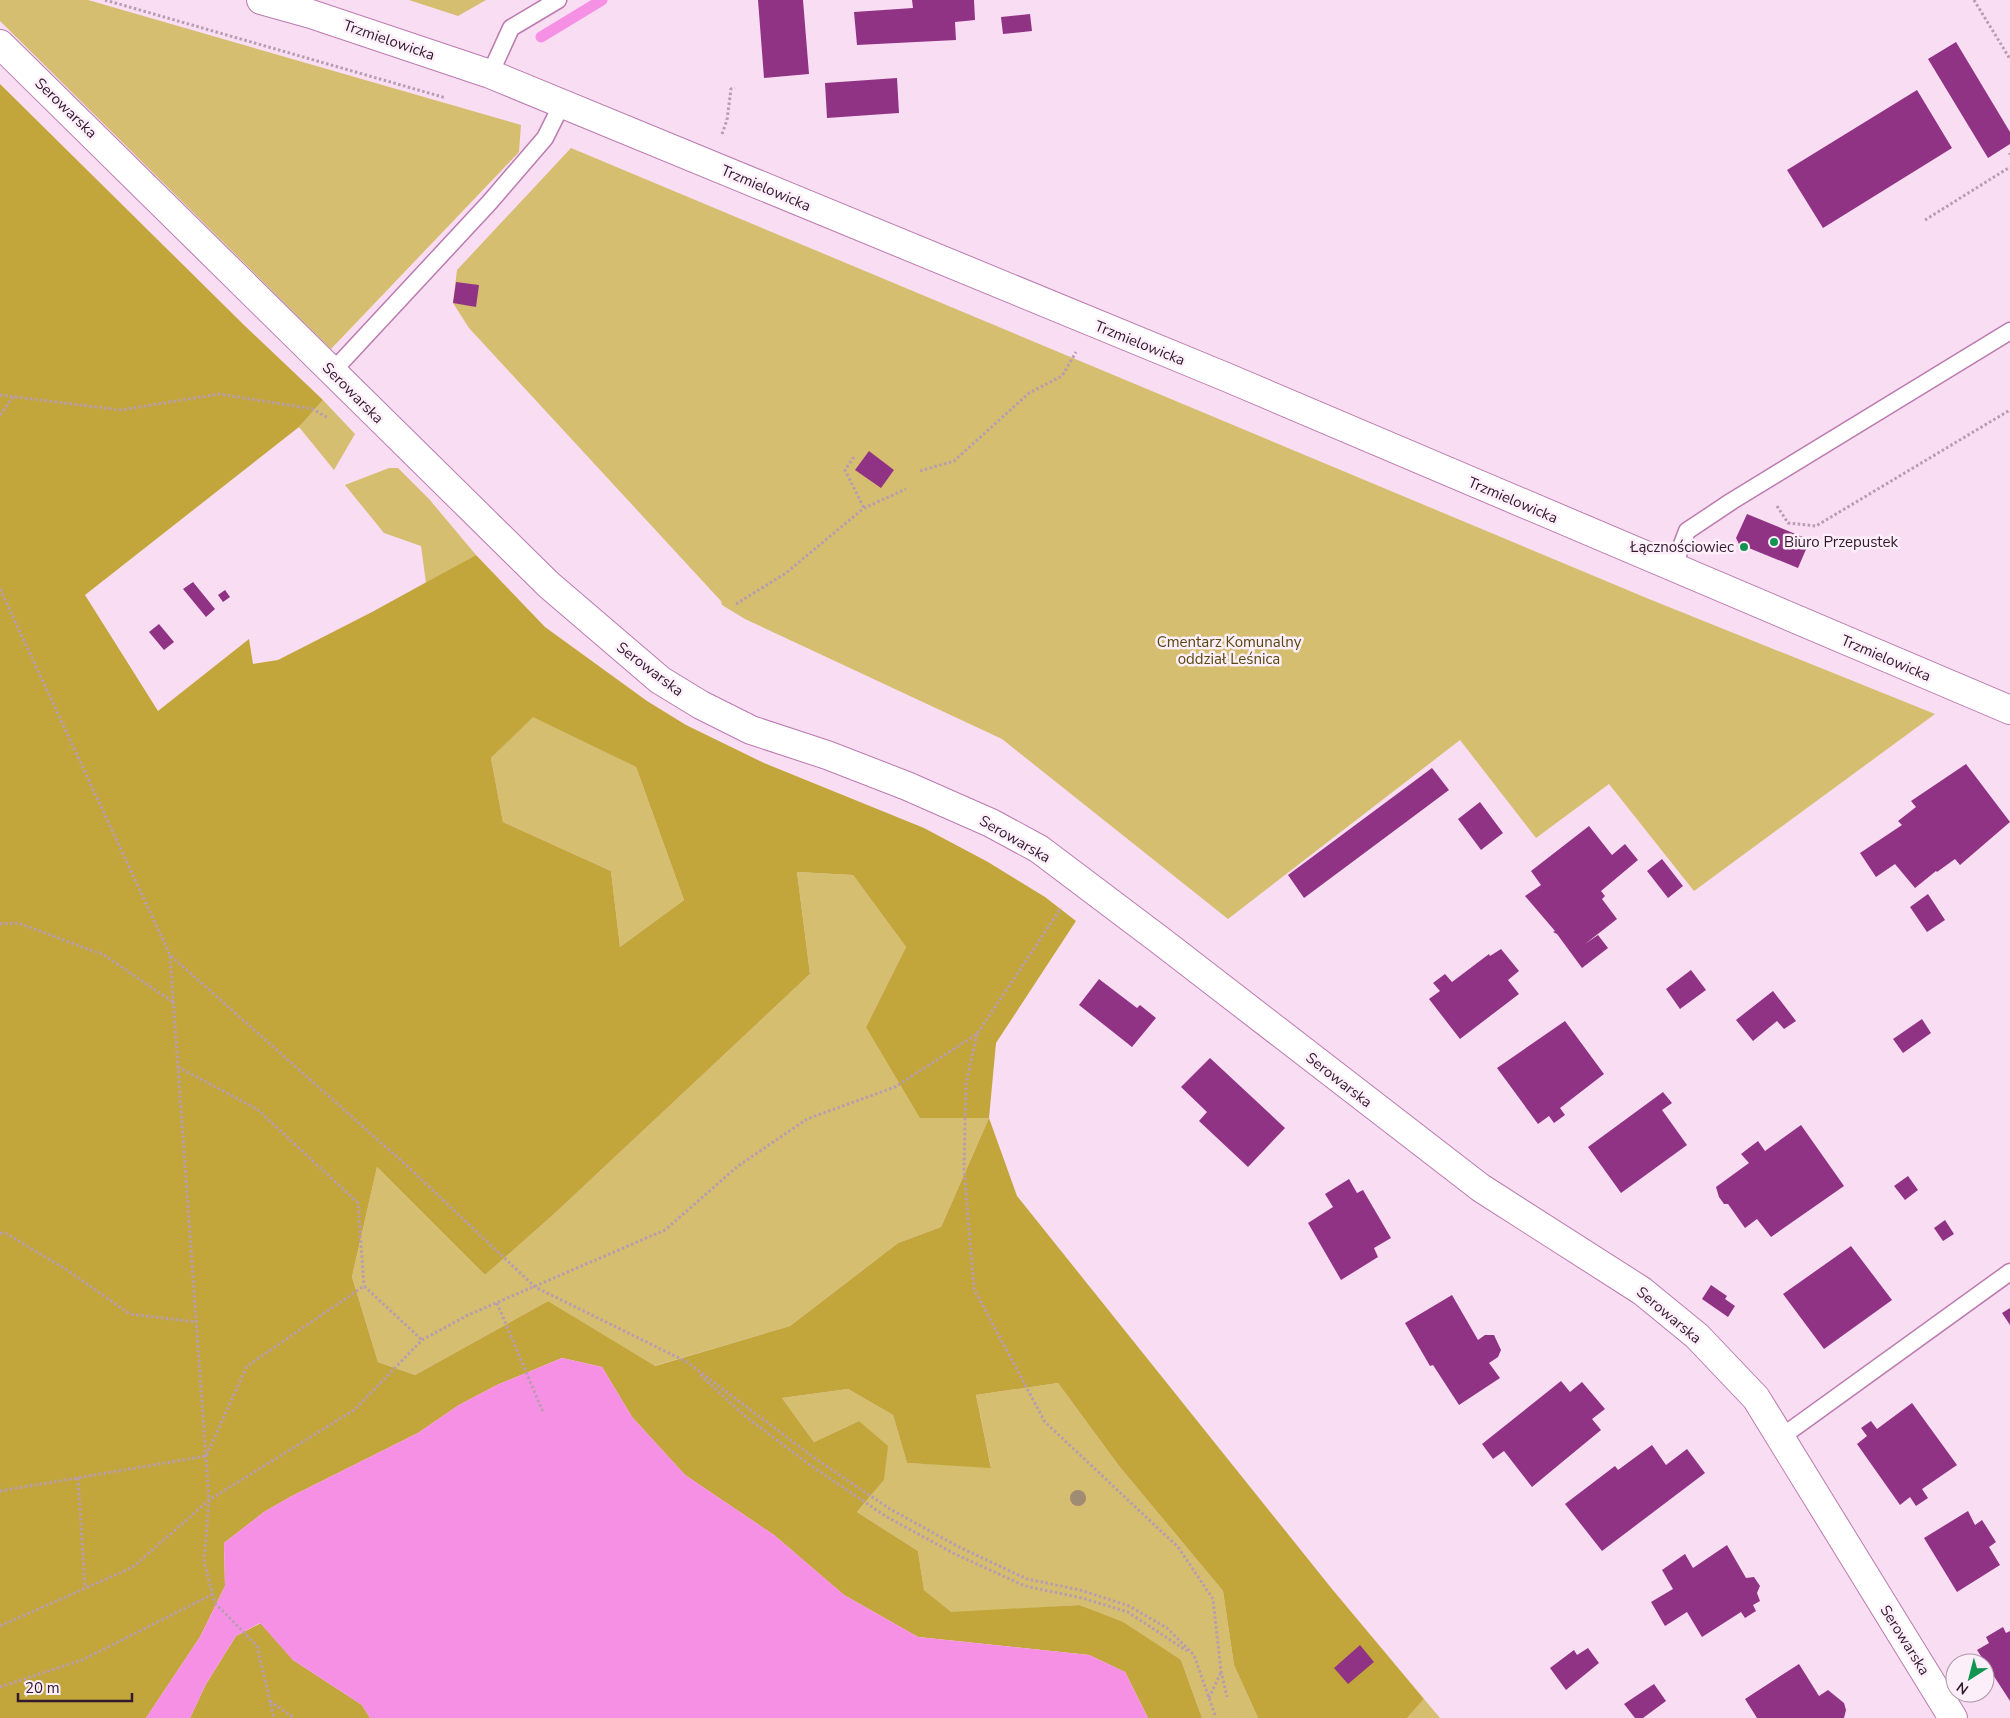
<svg xmlns="http://www.w3.org/2000/svg" width="2010" height="1718" font-family="'Nunito Sans',sans-serif">
<style>
.green{fill:#d5be70}
.forest{fill:#c3a63b;fill-rule:evenodd}
.water{fill:#f690e4}
.lines{fill:none;stroke-linecap:round;stroke-linejoin:round}
.stream{stroke:#f690e4;stroke-width:11}
.building{fill:#913384}
.service-casing{stroke:#bb7baf;stroke-width:19}
.minor-casing{stroke:#bb7baf;stroke-width:30}
.tertiary-casing{stroke:#bb7baf;stroke-width:30}
.path{stroke:#b89db2;stroke-width:3;stroke-dasharray:2.5 2.5;stroke-linecap:butt}
.service{stroke:#fff;stroke-width:16}
.minor{stroke:#fff;stroke-width:28}
.tertiary{stroke:#fff;stroke-width:28}
.tree{fill:#a08b75}
.poi-dot{fill:#149452;stroke:#fdeffa;stroke-width:2}
.labels{text-anchor:middle;stroke-width:5;stroke-linejoin:round;paint-order:stroke}
.street-label{font-size:15px;fill:#32192e;stroke:#fdeffa}
.poi-label{font-size:15px;fill:#32192e;stroke:#fdeffa;text-anchor:start}
.park-label{font-size:15px;fill:#57480f;stroke:#fdeffa}
</style>
<rect width="100%" height="100%" fill="#f9ddf2"/>
<path class="green" d="M0,0H88L521,125L519,152L331,349L0,21Z
M409,0H486L458,16Z
M571,148L1649,599L1935,714L1694,891L1609,784L1536,838L1460,740L1228,919L1002,739L745,619L722,605L721,601L469,328L453,303L457,270Z
M323,400L355,434L334,470L299,427Z
M389,468H398L429,499L476,555L426,583L421,546L384,533L345,485Z
M533,716L636,767L684,900L620,947L611,871L503,822L491,758Z
M797,872L853,875L906,947L866,1027L989,1118L941,1227L898,1243L790,1326L654,1366L548,1301L415,1375L378,1362L352,1277L377,1167L485,1275L554,1214L810,974Z
M1058,1383L1119,1466L1223,1591L1234,1665L1258,1718H1202L1181,1660L1079,1605L951,1613L924,1590L918,1551L857,1512L884,1480L859,1421L814,1442L782,1398L848,1389L893,1415L907,1463L991,1467L976,1395Z
M1424,1699L1440,1718H1407Z"/>
<path class="forest" d="M0,84L245,326L323,400L299,427L85,595L158,711L249,639L253,664L278,660L372,612L476,555L545,627L647,701L686,725L764,763L924,828L988,862L1045,897L1076,921L996,1043L989,1118L1017,1196L1332,1589L1424,1699L1407,1718H1258L1234,1665L1223,1591L1119,1466L1058,1383L976,1395L991,1468L907,1463L893,1415L848,1389L782,1398L814,1442L859,1421L888,1446L884,1480L857,1512L918,1551L924,1590L951,1612L1079,1605L1123,1622L1181,1660L1202,1718H1148L1125,1672L1089,1655L918,1637L844,1595L774,1535L685,1475L632,1417L602,1367L562,1358L497,1385L459,1405L418,1433L290,1497L264,1512L224,1543L225,1586L200,1637L146,1718H0ZM533,717L636,767L684,900L620,947L611,871L503,822L491,758ZM797,872L853,875L906,947L866,1027L920,1118H989L941,1227L898,1243L790,1326L655,1366L548,1301L415,1375L378,1362L352,1277L377,1167L485,1275L554,1214L810,974Z
M261,1623L293,1660L362,1705L370,1718H190L206,1684L236,1636Z"/>
<path class="water" d="M562,1358L602,1367L632,1417L685,1475L774,1535L844,1595L918,1637L1089,1655L1125,1672L1148,1718H370L362,1705L293,1660L260,1623L236,1636L206,1684L190,1718H146L200,1637L225,1586L224,1543L264,1512L290,1497L418,1433L459,1405L497,1385Z"/>
<g class="lines">
<path class="stream" d="M541,37L602,0"/>
</g>
<path class="building" d="M758,0H803L809,74L764,78Z
M912,0H974L975,20L955,22L956,40L857,45L854,12L913,8Z
M1030,14L1032,31L1003,34L1001,17Z
M1956,42L2010,132V144L1988,158L1928,59Z
M897,78L899,113L827,118L825,83Z
M1917,90L1952,148L1823,228L1787,170Z
M456,282L479,285L476,307L453,303Z
M869,451L894,470L881,488L855,470Z
M1747,514L1810,540L1798,568L1739,544L1736,538Z
M193,582L215,609L206,617L183,589Z
M225,590L230,597L223,602L218,595Z
M159,624L174,642L164,650L149,632Z
M1966,764L2010,822L1960,865L1955,859L1937,872L1936,871L1915,888L1895,864L1876,877L1860,853L1902,825L1898,821L1916,807L1911,801Z
M1432,768L1449,790L1304,898L1288,875Z
M1480,802L1503,833L1481,850L1458,819Z
M1589,826L1612,855L1625,844L1638,860L1601,891L1605,896L1602,899L1617,919L1585,944L1598,935L1608,948L1582,968L1557,934L1553,932L1555,931L1525,896L1541,885L1531,871Z
M1662,859L1683,886L1668,898L1647,871Z
M1928,894L1945,920L1927,932L1910,907Z
M1501,949L1519,971L1508,980L1519,994L1460,1039L1429,999L1440,991L1433,983L1445,974L1452,982L1489,954L1490,956Z
M1691,970L1706,990L1680,1009L1666,989Z
M1099,979L1137,1008L1140,1005L1156,1018L1132,1047L1079,1005Z
M1773,991L1796,1021L1784,1029L1777,1021L1753,1041L1736,1020Z
M1922,1019L1931,1033L1903,1053L1893,1039Z
M1565,1021L1604,1074L1560,1108L1565,1115L1554,1123L1549,1116L1538,1124L1497,1068Z
M1210,1058L1285,1128L1248,1167L1199,1121L1207,1112L1181,1087Z
M1663,1092L1672,1103L1662,1110L1687,1145L1621,1193L1588,1147Z
M1801,1125L1844,1186L1771,1237L1757,1219L1745,1228L1728,1204H1724L1719,1197L1716,1187L1749,1163L1741,1154L1758,1141L1765,1151Z
M1908,1176L1918,1190L1905,1200L1894,1186Z
M1349,1179L1357,1193L1363,1190L1391,1238L1374,1248L1378,1257L1341,1280L1308,1223L1333,1207L1325,1194Z
M1945,1220L1954,1234L1943,1241L1934,1228Z
M1851,1246L1892,1300L1824,1349L1783,1294Z
M1711,1285L1727,1296L1725,1299L1735,1306L1728,1317L1702,1299Z
M1452,1295L1478,1340L1485,1335H1494L1501,1350L1498,1357L1489,1363L1500,1378L1459,1405L1433,1365L1430,1366L1405,1323Z
M2010,1308V1325L2002,1313Z
M1561,1381L1570,1392L1582,1382L1605,1409L1592,1419L1601,1430L1532,1487L1504,1451L1493,1459L1482,1444Z
M1912,1403L1957,1465L1922,1489L1928,1498L1916,1506L1910,1497L1900,1505L1857,1444L1867,1436L1861,1428L1871,1421L1877,1429Z
M1652,1445L1666,1465L1687,1449L1705,1473L1602,1551L1565,1504L1615,1466L1618,1470Z
M1968,1511L1975,1525L1982,1520L1996,1542L1989,1547L2000,1565L1957,1592L1924,1538Z
M1727,1545L1746,1578L1754,1577L1760,1586L1757,1593L1760,1601L1753,1605L1756,1611L1745,1618L1741,1612L1702,1637L1687,1612L1665,1626L1651,1602L1673,1589L1662,1570L1685,1554L1693,1568Z
M2003,1627L2006,1633L2010,1631V1701L1977,1650L1989,1643L1986,1637Z
M1360,1645L1374,1662L1348,1684L1334,1668Z
M1588,1648L1599,1663L1566,1690L1550,1668L1574,1650L1577,1655Z
M1799,1664L1819,1696L1828,1690L1844,1703L1846,1710L1844,1718H1757L1745,1699Z
M1654,1684L1666,1701L1643,1718H1635L1624,1704Z"/>
<g class="lines">
<g class="service-casing">
<path id="service" d="M490,74L511,28L558,0
M332,372L489,203L545,138L562,104
M1673,568L1687,531L1732,501L2010,331
M1780,1438L2010,1272"/>
</g>
<g class="minor-casing">
<path id="minor" d="M0,44L549,585L660,680L701,705L751,730L827,755L907,786L991,823L1039,849L1161,941L1481,1188L1642,1291L1697,1336L1756,1398L1953,1718"/>
</g>
<g class="tertiary-casing">
<path id="tertiary" d="M261,0L311,14L490,74L1226,377L2010,710"/>
</g>
<path class="path" d="M105,0L446,98
M1974,0L2010,59
M722,134L727,120L731,89L735,88
M2010,153V155
M1925,220L2010,167
M0,395L121,410L219,394L313,409L328,418
M0,415L13,397
M854,457L845,470L864,508
M920,471L954,461L1029,393L1062,376L1076,352
M1777,506L1788,523L1816,526L2010,410
M0,589L170,955L405,1164L535,1287L687,1362L813,1457L890,1509L957,1546L1027,1579L1080,1590L1129,1606L1167,1628L1194,1655L1216,1718
M736,604L786,573L864,508L906,489
M0,924L18,923L104,955L173,1002
M170,956L209,1500L204,1562L215,1603L257,1646L274,1718
M977,1034L966,1084L964,1169L974,1289L1045,1422L1178,1547L1213,1599L1221,1671L1227,1697
M178,1067L257,1109L358,1203L364,1286
M0,1233L7,1234L67,1270L130,1314L196,1322
M497,1303L543,1412
M700,1375L745,1416L810,1465L887,1517L955,1554L1025,1586L1082,1598L1128,1612L1187,1651
M78,1478L85,1588
M0,1491L206,1456L247,1366L364,1286L422,1340
M0,1626L133,1567L209,1500L354,1410L422,1340L468,1315L665,1230L738,1166L807,1119L895,1087L977,1034L1061,908
M0,1687L82,1660L213,1594
M1209,1698L1221,1672
M270,1701L294,1718"/>
<use href="#service" class="service"/>
<use href="#minor" class="minor"/>
<use href="#tertiary" class="tertiary"/>
</g>
<circle class="tree" cx="1078" cy="1498" r="8"/>
<g class="poi-dot">
<circle cx="1774" cy="542" r="5"/>
<circle cx="1744" cy="547" r="5"/>
</g>
<g class="labels">
<g class="street-label">
<text transform="translate(389 40) rotate(19)" y="5">Trzmielowicka</text>
<text transform="translate(66 108) rotate(44)" y="5">Serowarska</text>
<text transform="translate(766 188) rotate(23)" y="5">Trzmielowicka</text>
<text transform="translate(1140 343) rotate(22)" y="5">Trzmielowicka</text>
<text transform="translate(353 393) rotate(45)" y="5">Serowarska</text>
<text transform="translate(1513 500) rotate(23)" y="5">Trzmielowicka</text>
<text transform="translate(1886 658) rotate(23)" y="5">Trzmielowicka</text>
<text transform="translate(650 669) rotate(37)" y="5">Serowarska</text>
<text transform="translate(1015 839) rotate(30)" y="5">Serowarska</text>
<text transform="translate(1339 1080) rotate(38)" y="5">Serowarska</text>
<text transform="translate(1669 1315) rotate(40)" y="5">Serowarska</text>
<text transform="translate(1905 1640) rotate(58)" y="5">Serowarska</text>
</g>
<g class="poi-label">
<text x="1784" y="547">Biuro Przepustek</text>
<text x="1734" y="552" text-anchor="end">Łącznościowiec</text>
</g>
<g class="park-label">
<text x="1229" y="647">Cmentarz Komunalny<tspan x="1229" dy="17">oddział Leśnica</tspan></text>
</g>
</g>
<g transform="translate(1970 1678) rotate(216)"><circle r="24" fill="#fdeffa" stroke="#ac99a8"/>
<path d="M0-4L9 19L0 12L-9 19Z" fill="#149452"/>
<text y="-8" font-size="14" font-weight="bold" text-anchor="middle" fill="#32192e">N</text>
</g>
<path d="M18 1693v8h114v-8" fill="none" stroke="#32192e" stroke-width="2.5"/>
<text x="25" y="1693" font-size="15" fill="#32192e" stroke="#fdeffa" stroke-width="4" paint-order="stroke">20 m</text>
</svg>
